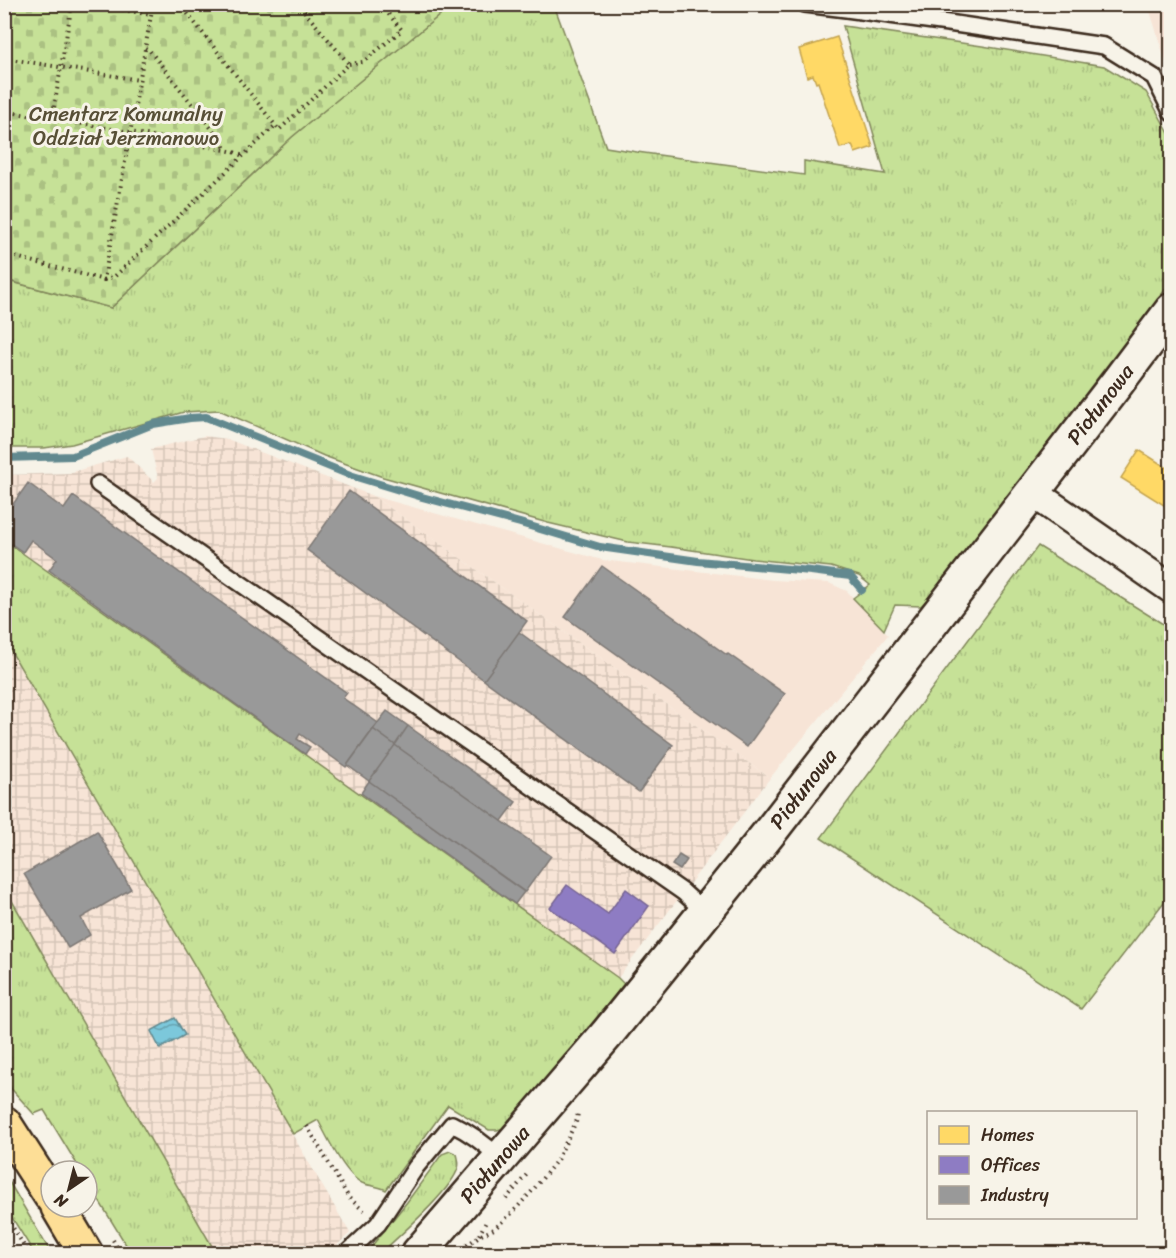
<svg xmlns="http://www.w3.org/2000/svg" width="1176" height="1258" font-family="Sriracha,sans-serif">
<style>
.built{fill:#f7e4d6}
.industrial{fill:url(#industrial-grid)}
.grass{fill:url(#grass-tufts);stroke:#80865a;stroke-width:1.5}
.cemetery{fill:url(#cemetery-stones);stroke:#80865a;stroke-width:1.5}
.water{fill:url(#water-waves);stroke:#62898f;stroke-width:1.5}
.homes{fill:#ffd966;stroke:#c4a450;stroke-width:1.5}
.offices{fill:#8e7cc3;stroke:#756392;stroke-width:1.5}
.industry{fill:#999;stroke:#7d7874;stroke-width:1.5}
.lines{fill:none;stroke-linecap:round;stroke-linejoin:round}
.stream{stroke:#62898f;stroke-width:8}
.lane-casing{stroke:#3b2a1e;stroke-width:20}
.street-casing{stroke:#3b2a1e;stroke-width:33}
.secondary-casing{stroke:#3b2a1e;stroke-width:38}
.primary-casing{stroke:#3b2a1e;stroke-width:38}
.path{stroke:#3b2a1e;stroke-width:4;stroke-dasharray:1.5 4.5;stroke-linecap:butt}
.lane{stroke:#f7f3e8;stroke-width:15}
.street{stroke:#f7f3e8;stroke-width:28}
.secondary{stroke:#f7f3e8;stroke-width:33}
.primary{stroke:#fdde96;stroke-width:33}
.labels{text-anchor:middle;stroke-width:6;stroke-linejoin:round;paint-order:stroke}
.park-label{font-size:21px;fill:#574f36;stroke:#f7f3e8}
.street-label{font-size:21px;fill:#3b2a1e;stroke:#f7f3e8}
</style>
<defs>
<pattern id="industrial-grid" width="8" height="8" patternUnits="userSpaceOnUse" patternTransform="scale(1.5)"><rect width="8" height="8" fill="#f7e4d6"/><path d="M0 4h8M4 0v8" fill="none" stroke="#d5c4b7"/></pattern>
<pattern id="grass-tufts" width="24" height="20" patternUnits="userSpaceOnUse" patternTransform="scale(1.5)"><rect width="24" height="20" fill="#c6e197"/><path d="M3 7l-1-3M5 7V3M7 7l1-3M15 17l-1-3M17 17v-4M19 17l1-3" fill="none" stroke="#abc182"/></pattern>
<pattern id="cemetery-stones" width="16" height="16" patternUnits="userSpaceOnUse" patternTransform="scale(1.5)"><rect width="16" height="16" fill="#c6e197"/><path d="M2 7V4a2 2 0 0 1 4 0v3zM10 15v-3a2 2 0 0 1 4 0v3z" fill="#abc182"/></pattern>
<pattern id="water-waves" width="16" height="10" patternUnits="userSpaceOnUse" patternTransform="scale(1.5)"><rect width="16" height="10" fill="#7cc8db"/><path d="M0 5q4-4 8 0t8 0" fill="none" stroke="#67a3b1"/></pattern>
</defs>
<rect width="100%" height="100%" fill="#f7f3e8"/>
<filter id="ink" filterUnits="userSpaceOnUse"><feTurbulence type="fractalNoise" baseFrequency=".0167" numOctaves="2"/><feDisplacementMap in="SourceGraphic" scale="12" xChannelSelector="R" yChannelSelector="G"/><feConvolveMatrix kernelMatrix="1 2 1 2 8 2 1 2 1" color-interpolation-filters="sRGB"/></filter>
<g filter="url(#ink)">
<path class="built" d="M1148,5H1171V78Z
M373,496L602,560L773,580L829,583L847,591L888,635L770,778Z"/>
<path class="industrial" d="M204,436L227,439L373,496L770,778L618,978L5,540L4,475L69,473L127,456L154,482L158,478L151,449Z
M4,641L350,1233L329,1253H216L5,887Z"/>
<path class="grass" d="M452,5H554L606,147L637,152L804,175V161L885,174L843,26L982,46L1104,66L1146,92L1171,137V282L934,592L921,606L895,605L884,630L853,598L870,585L859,576L831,567L753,559L671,547L628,542L548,523L383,477L324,456L219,410L184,412L72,444L44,448H5L4,280L111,308L292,137Z
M4,540L618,978L624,984L508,1127L497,1130H489L448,1105L386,1190C378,1186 369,1186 362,1183C345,1175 327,1137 318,1120L293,1134L5,641Z
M1038,546L1171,629V893L1081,1009L821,838Z
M4,887L216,1253H131L87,1181V1171H81L44,1110L34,1114L5,1082Z
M450,1151L457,1154C458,1159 460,1163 458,1168C452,1190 399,1236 381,1253H364L371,1247L407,1202L442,1154Z
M5,1175L51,1253H34L6,1208L5,1205Z"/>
<path class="cemetery" d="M4,5L5,4L452,5L292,137L111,308L5,280Z"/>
<path class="water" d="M175,1018L185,1035L160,1049L151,1031Z"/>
<path class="homes" d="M837,37L873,147L855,153L852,145L840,148L818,82L816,83L813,75L807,77L799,49Z
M1139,450L1172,471V500L1167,507L1121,478Z"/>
<path class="offices" d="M567,885L608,914L626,889L649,906L615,954L550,908Z"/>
<path class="industry" d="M28,483L64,509L73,496L347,693L343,698L378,723L346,767L300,734L297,739L310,747L305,754L49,570L57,559L31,540L23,552L4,539V503L11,507Z
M349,491L527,621L484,680L307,550Z
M602,566L727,655L728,654L785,694L747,747L565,617Z
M519,632L673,745L639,792L484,680Z
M387,711L408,726L395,745L373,729Z
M408,726L516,802L502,821L395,745Z
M373,729L395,745L369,781L347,765Z
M395,745L551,856L525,892L369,781Z
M369,781L524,892L515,904L361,793Z
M97,831L131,889L81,918L90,935L68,948L24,874Z
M679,855L687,860L680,870L672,865Z"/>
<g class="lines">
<path class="stream" d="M4,458L73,456L153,424L190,418L206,417L350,475L422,497L520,523L600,547L698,561L811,571L850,576L862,590"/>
<g class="lane-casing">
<path id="lane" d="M805,4L846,9L955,24L1104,46L1154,77L1172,113
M98,484L683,892L705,912
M346,1254L378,1224L416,1167L452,1124C471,1133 485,1144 500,1158"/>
</g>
<g class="street-casing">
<path id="street" d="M1032,492L1172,589"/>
</g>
<g class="secondary-casing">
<g id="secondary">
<path id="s1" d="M418,1254L607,1034L674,951L773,828L1117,383L1172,310"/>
</g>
</g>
<g class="primary-casing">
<path id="primary" d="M4,1123L51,1196
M58,1207L86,1254"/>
</g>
<path class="path" d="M93,4L151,15
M180,4L279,130L349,64L298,4
M145,48L150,51L223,143L225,150
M4,58L139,80
M349,64L363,62L402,30L380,4
M4,111L130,132L225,150L234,152L243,156
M52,119L72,4
M4,254L104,280L153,4
M104,280L115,276L276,125
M307,1126L349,1198L364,1211
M506,1199L528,1173
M4,1213L29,1254
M479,1235L487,1220
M113,1240L121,1254
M462,1249L479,1236L494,1229L511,1214L533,1190L557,1160L577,1120L578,1112"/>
<use href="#lane" class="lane"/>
<use href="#street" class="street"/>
<use href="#secondary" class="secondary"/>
<use href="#primary" class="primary"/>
</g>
</g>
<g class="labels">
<g class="park-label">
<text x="126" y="121">Cmentarz Komunalny<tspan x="126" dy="24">Oddział Jerzmanowo</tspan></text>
</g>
<g class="street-label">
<text dy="7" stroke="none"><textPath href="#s1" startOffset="1090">Piołunowa</textPath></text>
<text dy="7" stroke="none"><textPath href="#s1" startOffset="604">Piołunowa</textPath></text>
<text dy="7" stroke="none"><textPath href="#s1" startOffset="118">Piołunowa</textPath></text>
</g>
</g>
<rect width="1176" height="1258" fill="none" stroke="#f7f3e8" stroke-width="24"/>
<rect x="12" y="12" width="1152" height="1234" fill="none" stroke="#3b2a1e" stroke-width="2" filter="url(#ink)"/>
<rect x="927" y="1111" width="210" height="108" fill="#f7f3e8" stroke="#aca397" stroke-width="1.5"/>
<rect x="939" y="1126" width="30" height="18" fill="#ffd966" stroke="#aca397" stroke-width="1.5"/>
<text x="981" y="1141" font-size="18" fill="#3b2a1e">Homes</text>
<rect x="939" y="1156" width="30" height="18" fill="#8e7cc3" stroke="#aca397" stroke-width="1.5"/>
<text x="981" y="1171" font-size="18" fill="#3b2a1e">Offices</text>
<rect x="939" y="1186" width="30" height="18" fill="#999999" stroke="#aca397" stroke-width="1.5"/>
<text x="981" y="1201" font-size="18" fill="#3b2a1e">Industry</text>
<g transform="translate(69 1189) rotate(215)"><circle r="28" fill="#f7f3e8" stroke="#aca397" stroke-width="1.5"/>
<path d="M0-4.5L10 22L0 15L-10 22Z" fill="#3b2a1e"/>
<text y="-9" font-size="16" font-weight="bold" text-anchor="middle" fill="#3b2a1e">N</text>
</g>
</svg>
